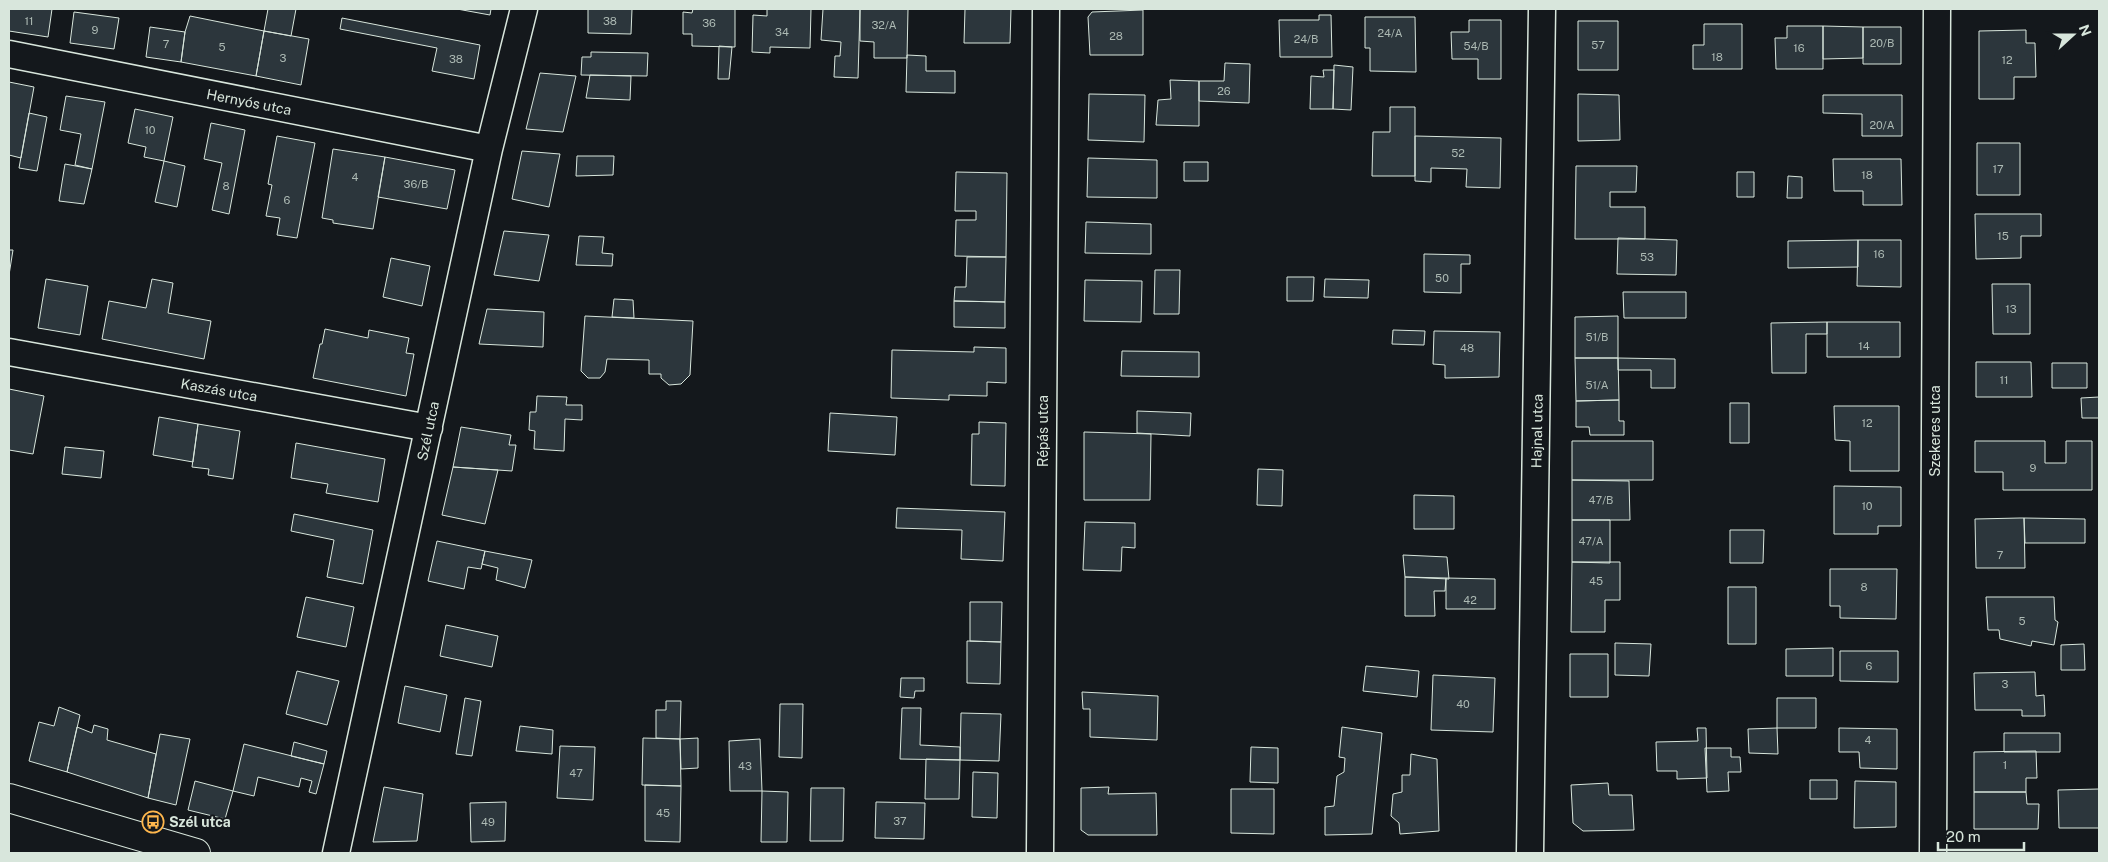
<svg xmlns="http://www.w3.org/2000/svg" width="2108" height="862" font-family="'Public Sans',sans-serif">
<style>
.building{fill:#2c363c;stroke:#d8e6dc}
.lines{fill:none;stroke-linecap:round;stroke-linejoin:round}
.minor-casing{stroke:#d8e6dc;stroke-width:29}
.tertiary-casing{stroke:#d8e6dc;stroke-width:30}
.minor{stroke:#14181c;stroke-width:26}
.tertiary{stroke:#14181c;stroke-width:28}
.labels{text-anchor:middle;stroke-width:4;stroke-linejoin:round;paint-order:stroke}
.number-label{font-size:11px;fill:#adbab4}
.street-label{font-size:14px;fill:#d8e6dc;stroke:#14181c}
.poi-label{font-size:14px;font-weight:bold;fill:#d8e6dc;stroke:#14181c;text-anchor:start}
</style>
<rect width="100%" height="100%" fill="#14181c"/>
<path class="building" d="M9,9H52L48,37L9,31Z
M268,9H296L291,36L264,31Z
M457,9H491L490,15Z
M588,9H632L631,34L588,33Z
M693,9H735V47L692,46V34H683V12L692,13Z
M767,9H811L810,48L770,47V53L752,52L753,15L767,16Z
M823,9H860L858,78L834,77L835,56H840L841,42L821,40Z
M860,9H908L907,58H874V42L860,41Z
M965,9H1011L1010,43H964Z
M1143,10V55H1090L1088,17L1092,12Z
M74,12L119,18L114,49L70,43Z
M1319,15H1331L1332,57H1280L1279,20H1319Z
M190,16L264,31L256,76L181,62L185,32Z
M1365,17H1415L1416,72L1370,71V48H1365Z
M342,18L480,45L474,79L432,71L437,48L340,29Z
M1469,20H1501V79H1478V59H1452L1451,32H1469Z
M1578,21H1618V70H1578Z
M1704,24H1742V69H1693V45H1704Z
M1787,26H1823V69H1776L1775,38H1787Z
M1823,26L1863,27V58L1823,59Z
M150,27L185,32L181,62L146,57Z
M1863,27H1901V64H1863Z
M2026,30V43H2035L2036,77H2014V99H1979V31Z
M264,31L309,39L301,85L256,76Z
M719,46L732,47L729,79H718Z
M591,52L648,53L647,76L581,75L582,57H591Z
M907,55L926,56V71H955V93L906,92Z
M1225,63L1250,64L1249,103L1199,101V81H1224Z
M1334,65L1353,67L1351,110L1333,109Z
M1323,70H1334L1333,109H1310L1311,76L1324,77Z
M540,73L576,76L563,132L526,129Z
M590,75L631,76L630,100L586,98Z
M1170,80L1199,81V126L1156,125L1158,100L1171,99Z
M9,82L34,87L21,158L9,155Z
M1089,94L1145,95L1144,142L1088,140Z
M1578,94L1619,95L1620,140L1578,141Z
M1823,95H1902V136H1862V114L1823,113Z
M66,96L105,102L92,169L75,165L81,134L60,130Z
M1390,107H1415V176H1372L1373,132H1390Z
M135,109L173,117L164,161L144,157L146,147L128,143Z
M29,113L47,117L37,171L19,168Z
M211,123L245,130L229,214L212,210L222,163L204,159Z
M277,136L315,143L297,238L277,235L280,218L266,216L272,185L268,184Z
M1415,136L1501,138L1500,188L1466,187L1467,169L1431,168V182L1415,181Z
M1977,143H2020V195H1977Z
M333,149L385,157L373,229L333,223V220L322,218Z
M522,151L560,154L549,207L512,199Z
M577,156H614L613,175L576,176Z
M385,157L455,170L447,209L378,197Z
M1088,158L1157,160V198L1087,197Z
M1833,159H1901L1902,205H1863V191H1834Z
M164,161L185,166L177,207L155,202Z
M1184,162H1208V181H1184Z
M65,164L92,169L84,204L59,201Z
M1576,166H1637L1636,192H1610V207H1645V239H1575Z
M956,172L1007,173L1006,257L955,256L956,220H976V211H955Z
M1737,172H1754V197H1737Z
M1788,176L1802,177V198H1787Z
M1975,214H2041V236H2021V258L1976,259Z
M1086,222L1151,224V254L1085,253Z
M504,231L549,235L539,281L494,275Z
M579,236L604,237L602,253L613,254L612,266L576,265Z
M1618,238L1677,240L1676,275L1617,274Z
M1858,240V267L1788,268V241Z
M1858,240H1901V287L1857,286Z
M9,250H13L9,275Z
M1424,254L1470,255V264H1461V293L1424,292Z
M967,257H1006L1005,302L954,301L955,287H966Z
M391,258L430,266L422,306L383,297Z
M1155,270H1180L1179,314H1154Z
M1287,277H1314L1313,301H1287Z
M46,279L88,286L80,335L38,328Z
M152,279L173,283L168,313L211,321L204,359L102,339L109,301L146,308Z
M1325,279L1369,280L1368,298L1324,297Z
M1085,280L1142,281L1141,322L1084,321Z
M1992,284H2030V334H1993Z
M1623,292H1686V318H1624Z
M614,299L633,300L634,318L612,317Z
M954,301L1005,302V328L954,327Z
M487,309L544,312L543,347L479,344Z
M585,316L693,321L690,375L681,384L669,385L661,378V374H649V360L607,359L605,372L600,378H588L581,371Z
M1618,316V358H1575V317Z
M1827,322H1900V357H1827Z
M1827,322V334H1806V373H1772L1771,323Z
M325,329L368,338L369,330L409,338L406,353L414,354L406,396L313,378L320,344H322Z
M1393,330L1425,331L1424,345L1392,344Z
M1434,331L1500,332L1499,377L1445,378V365L1433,364Z
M974,347L1006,348V383L987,382V396L949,395V400L891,398L892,350L974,352Z
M1122,351L1199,352V377L1121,376Z
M1575,358H1618L1619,400L1576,401Z
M1618,358L1675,359V388H1651V370H1618Z
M1976,362H2031L2032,397H1976Z
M2052,363H2087V388H2052Z
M9,389L44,396L33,454L9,450Z
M537,396L567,397L566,405H582V420L565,419L564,451L534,449L535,431L529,430L530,412H536Z
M2099,397V418H2082L2081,398Z
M1619,400V421H1624V435H1590L1589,427H1576V401Z
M1730,403H1749V443H1730Z
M1834,406H1899V471H1850V441L1835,440Z
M1137,411L1191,413L1190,436L1137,433Z
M830,413L897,417L895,455L828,451Z
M159,417L198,424L193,462L153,455Z
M979,422L1006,423L1005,486L971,485L972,434H979Z
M198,424L240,431L233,479L208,475L209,469L192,467Z
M461,427L511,435L509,445H516L512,471L453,467Z
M1084,432L1151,434L1150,500H1084Z
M1572,441H1653V480H1572Z
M1975,441H2045V463H2066V441H2092V490H2003V472H1975Z
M296,443L385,459L378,502L326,493L328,484L291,478Z
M65,447L104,451L101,478L62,474Z
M453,467L498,470L485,524L442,515Z
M1258,469L1283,470L1282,506L1257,505Z
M1572,480L1629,481L1630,520H1572Z
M1834,486L1901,487V526H1878V534H1834Z
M1414,495L1454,496V529H1414Z
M897,508L1005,512L1003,561L961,559L962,530L896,528Z
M294,514L373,530L363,584L327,577L334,540L291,531Z
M2020,518H2024L2025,568H1976L1975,519Z
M2024,518L2085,519V543H2025Z
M1572,520H1610V563L1572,562Z
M1085,522L1135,523V548L1122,547L1121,571L1083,570Z
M1730,530H1764L1763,563H1730Z
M437,541L485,551L481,569L468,567L464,589L428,581Z
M485,551L532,560L525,588L496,580L498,568L482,564Z
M1403,555L1447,557L1449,579L1405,577Z
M1572,562H1620V600H1605V632H1571Z
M1830,569H1897L1896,619L1840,618V606H1830Z
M1405,577L1446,578L1445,591H1434L1435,616H1405Z
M1446,578L1495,579V609H1446Z
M1728,587H1756V644H1728Z
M306,597L354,607L346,647L297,637Z
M1986,597H2054L2055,620L2058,622L2054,645L2032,641L2031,646L2000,639L1999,630H1988Z
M970,602H1002L1001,642L970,641Z
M446,625L498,636L492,667L440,656Z
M967,641L1001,642L1000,684L967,683Z
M1615,643L1651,644L1649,676L1615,675Z
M2084,644L2085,670H2061V645Z
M1833,648V676H1786V649Z
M1840,651H1898V682L1840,681Z
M1570,654H1608V697H1570Z
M1366,666L1419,671L1417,697L1363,691Z
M297,671L339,681L327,725L286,714Z
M2035,672L2036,696L2044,695L2045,716H2022V710H1975L1974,673Z
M1433,675L1495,678L1493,732L1431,730Z
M901,678H924V691H915L914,698L900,697Z
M405,686L447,695L440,732L398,723Z
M1082,692L1158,696L1157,740L1090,737V709H1083Z
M465,698L481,701L472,756L456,754Z
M1777,698H1816V728H1777Z
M666,701H681L680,739L656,738V710H666Z
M780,704H803L802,758L779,757Z
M59,707L80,715L67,772L29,761L39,722L54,726Z
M902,708H921L920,745L960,747V760L900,759Z
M961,713L1001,714L999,761L960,760Z
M94,725L108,729L107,740L156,754L148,798L67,772L77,727L92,733Z
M520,726L553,730L552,754L516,751Z
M1342,727L1382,733L1372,834L1325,835V807L1334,806L1337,776L1344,772L1345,758L1339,757Z
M1697,728H1706L1707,778L1677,779V771H1657L1656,742L1698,741Z
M1777,728L1778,754L1749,753L1748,729Z
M1839,728L1897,729V769L1860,768L1859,752H1839Z
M2004,733H2060V752H2004Z
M160,734L190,739L176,805L148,798Z
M643,738L680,739L681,786L642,785Z
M698,738V768L681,769L680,739Z
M760,739L762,791H730L729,741Z
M294,742L327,751L324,764L291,756Z
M244,744L324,764L316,794L309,792L312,781L301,778L299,787L258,777L254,796L233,791Z
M560,746L595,747L593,800L557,798Z
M1251,747L1278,748V783L1250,782Z
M1705,748H1731V757H1740L1741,772H1728L1729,791L1707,792Z
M2036,751L2037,778H2026V792H1974V752Z
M1411,754L1437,759L1439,831L1400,834L1399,823L1391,816L1393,794L1402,792V775H1410Z
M926,759L960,760L959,799H925Z
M973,772L998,773L997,818L972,817Z
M1810,780H1837V799H1810Z
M195,781L233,791L225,819L188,810Z
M1855,781L1896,782V827L1854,828Z
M1608,783L1609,795H1632L1634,830L1583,831L1573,823L1571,785Z
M645,785L681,786L680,842L645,841Z
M384,787L423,794L417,841L373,842Z
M1109,787L1108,794L1156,793L1157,835H1088L1081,830V788Z
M811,788H844L843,841H810Z
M1231,789H1274V834L1231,833Z
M2099,789V828H2059L2058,790Z
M762,791L788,792L787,842H761Z
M1974,792H2026L2027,804H2039L2038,829H1974Z
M506,802L505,841L471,842L470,803Z
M876,802L925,803L924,839L875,838Z"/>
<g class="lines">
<g class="minor-casing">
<path id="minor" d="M9,54L489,149
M9,352L429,428
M336,853L489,149L524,9
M1040,853L1046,9
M1530,853L1542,9
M1933,853L1937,9"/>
</g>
<g class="tertiary-casing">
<path id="tertiary" d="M9,798L196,853"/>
</g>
<use href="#minor" class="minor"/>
<use href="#tertiary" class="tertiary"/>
</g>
<defs>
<g id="bus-ring" transform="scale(1.125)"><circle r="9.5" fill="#14181c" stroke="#ffb74d" stroke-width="1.5"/><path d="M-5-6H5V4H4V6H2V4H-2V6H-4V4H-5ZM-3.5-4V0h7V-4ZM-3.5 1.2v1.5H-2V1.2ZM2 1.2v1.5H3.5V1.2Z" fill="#ffb74d"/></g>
</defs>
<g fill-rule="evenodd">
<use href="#bus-ring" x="153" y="822"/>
</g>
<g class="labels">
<g class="number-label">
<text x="29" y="25">11</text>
<text x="610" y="25">38</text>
<text x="709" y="27">36</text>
<text x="884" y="29">32/A</text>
<text x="95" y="34">9</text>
<text x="782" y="36">34</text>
<text x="1390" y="37">24/A</text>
<text x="1116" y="40">28</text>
<text x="1306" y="43">24/B</text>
<text x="1882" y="47">20/B</text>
<text x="166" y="48">7</text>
<text x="1598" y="49">57</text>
<text x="1476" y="50">54/B</text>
<text x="222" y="51">5</text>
<text x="1799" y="52">16</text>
<text x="1717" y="61">18</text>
<text x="283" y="62">3</text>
<text x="456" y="63">38</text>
<text x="2007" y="64">12</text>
<text x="1224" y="95">26</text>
<text x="1882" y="129">20/A</text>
<text x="150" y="134">10</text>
<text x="1458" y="157">52</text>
<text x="1998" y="173">17</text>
<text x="1867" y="179">18</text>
<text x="355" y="181">4</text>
<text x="416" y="188">36/B</text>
<text x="226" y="190">8</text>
<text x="287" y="204">6</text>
<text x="2003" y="240">15</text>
<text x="1879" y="258">16</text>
<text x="1647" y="261">53</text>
<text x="1442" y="282">50</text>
<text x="2011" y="313">13</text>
<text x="1597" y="341">51/B</text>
<text x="1864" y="350">14</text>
<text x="1467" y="352">48</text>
<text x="2004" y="384">11</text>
<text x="1597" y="389">51/A</text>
<text x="1867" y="427">12</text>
<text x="2033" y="472">9</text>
<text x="1601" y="504">47/B</text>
<text x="1867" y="510">10</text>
<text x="1591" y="545">47/A</text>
<text x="2000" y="559">7</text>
<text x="1596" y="585">45</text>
<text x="1864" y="591">8</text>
<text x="1470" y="604">42</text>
<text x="2022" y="625">5</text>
<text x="1869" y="670">6</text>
<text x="2005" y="688">3</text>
<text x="1463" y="708">40</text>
<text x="1868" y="744">4</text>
<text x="2005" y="769">1</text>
<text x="745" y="770">43</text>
<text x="576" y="777">47</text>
<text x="663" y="817">45</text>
<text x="900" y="825">37</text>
<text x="488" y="826">49</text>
</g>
<g class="street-label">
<text transform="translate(249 102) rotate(11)" y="5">Hernyós utca</text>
<text transform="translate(219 390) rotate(10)" y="5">Kaszás utca</text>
<text transform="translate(428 431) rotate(-78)" y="5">Szél utca</text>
<text transform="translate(1043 431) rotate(-90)" y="5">Répás utca</text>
<text transform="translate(1537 431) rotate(-89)" y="5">Hajnal utca</text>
<text transform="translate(1935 431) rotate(-90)" y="5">Szekeres utca</text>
</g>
<g class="poi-label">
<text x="169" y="827">Szél utca</text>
</g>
</g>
<rect width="2108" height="862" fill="none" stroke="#d8e6dc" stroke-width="20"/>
<g transform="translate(2073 35) rotate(69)" stroke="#14181c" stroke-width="4" paint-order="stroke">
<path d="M0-4L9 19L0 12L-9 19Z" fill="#d8e6dc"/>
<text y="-8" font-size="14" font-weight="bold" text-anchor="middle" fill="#d8e6dc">N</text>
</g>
<path d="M1938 842v8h86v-8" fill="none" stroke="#d8e6dc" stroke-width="2.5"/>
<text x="1946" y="842" font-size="15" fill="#d8e6dc" stroke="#14181c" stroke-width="4" paint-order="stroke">20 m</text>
</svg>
